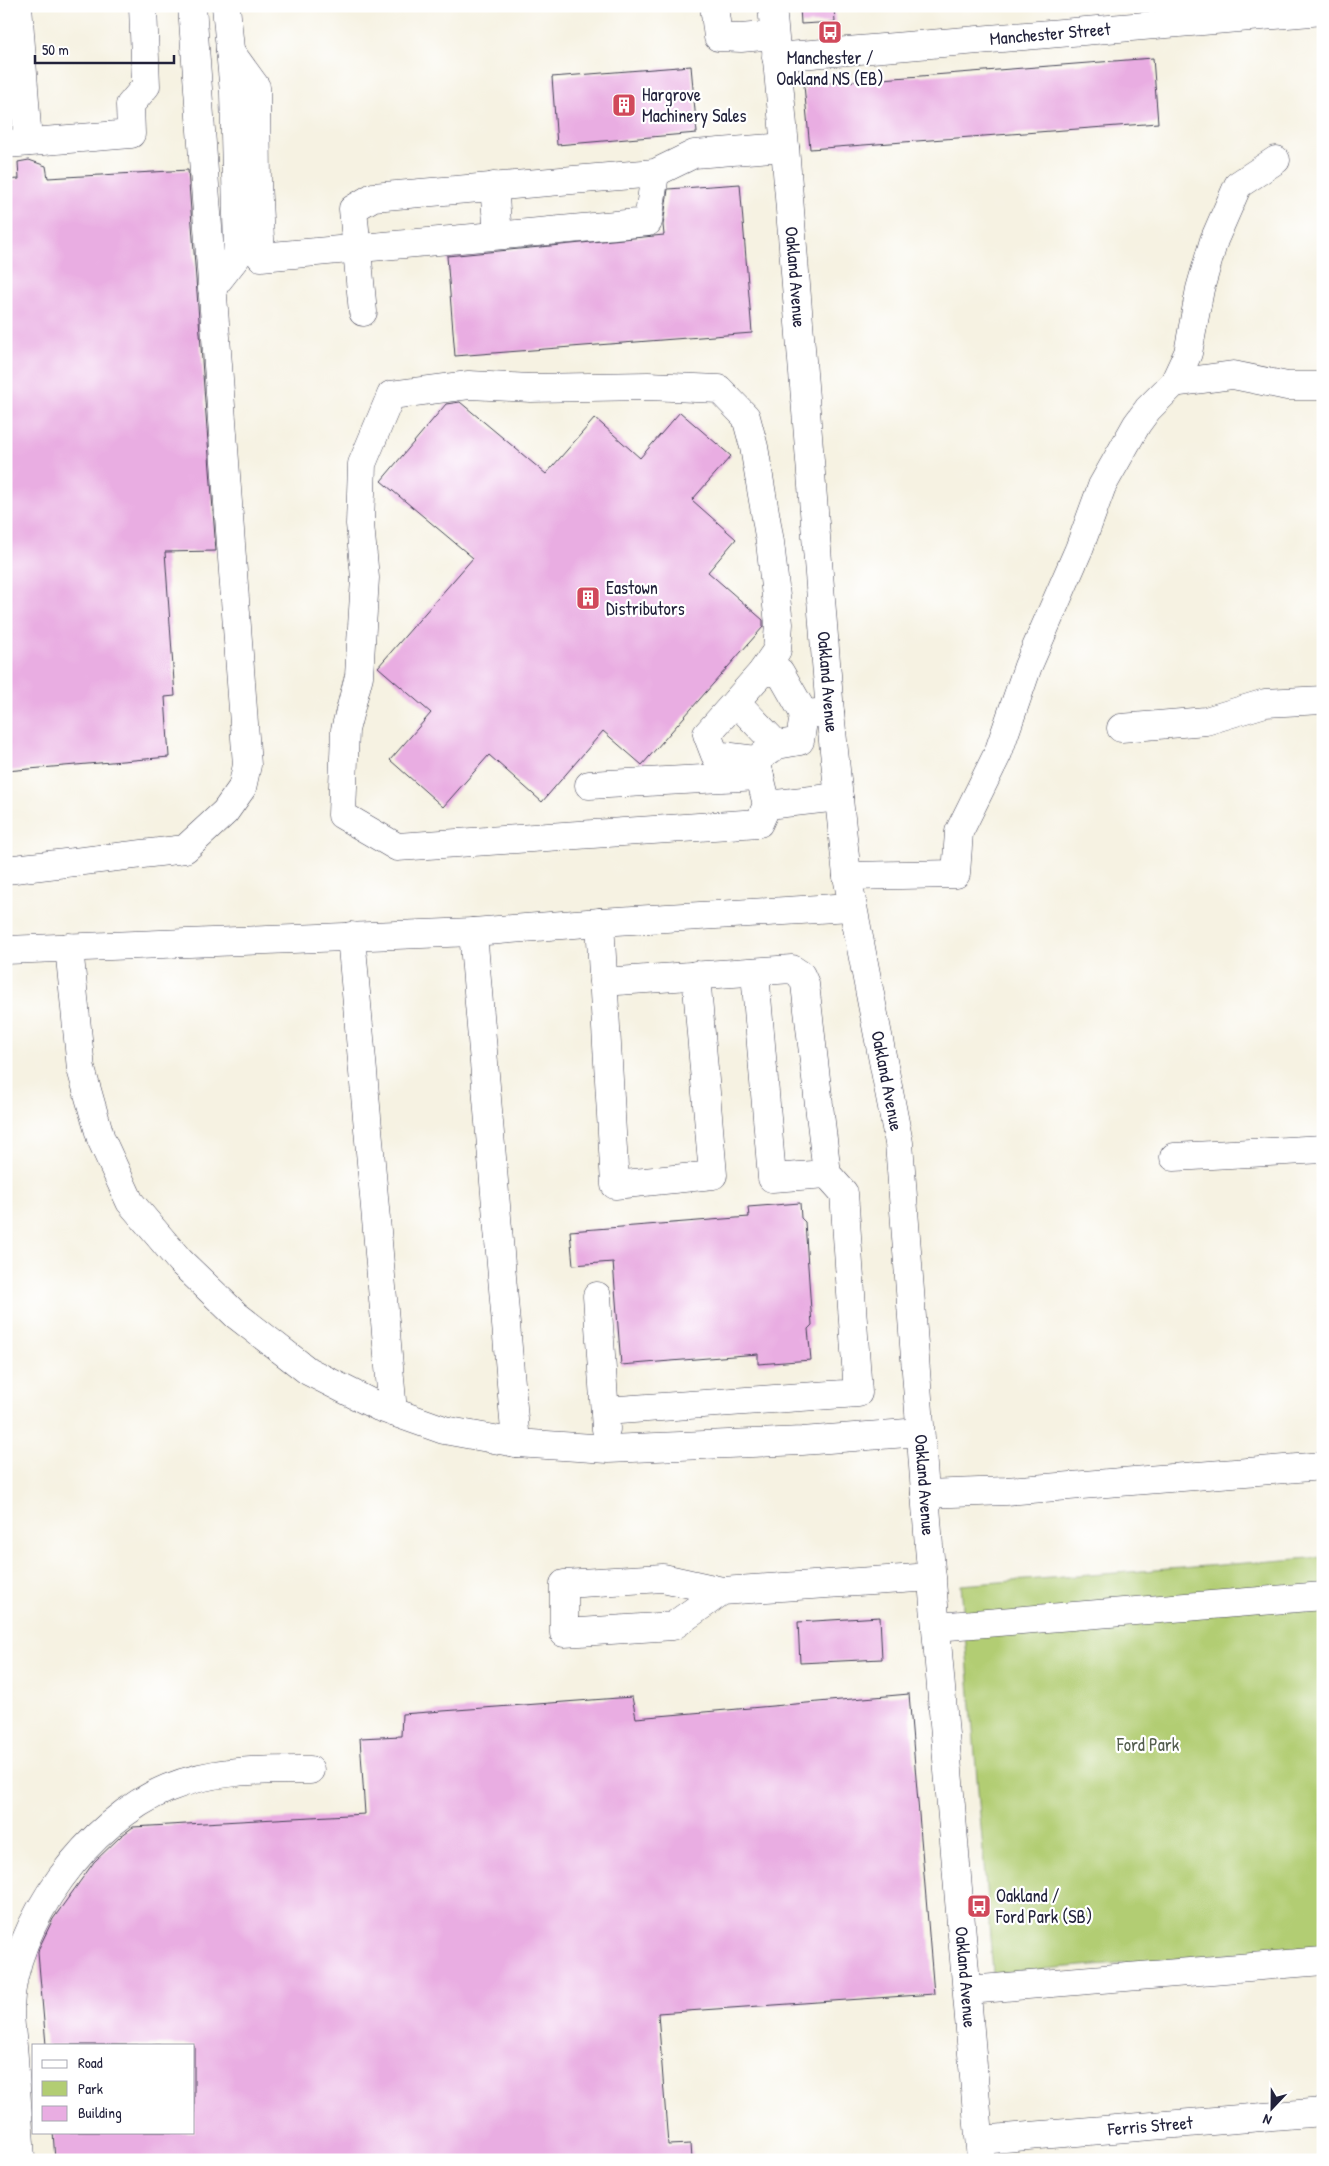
<svg xmlns="http://www.w3.org/2000/svg" width="1329" height="2166" font-family="'Patrick Hand',sans-serif">
<style>
.green{fill:#b2cd73;stroke:#6a7857}
.building{fill:#e9ade2}
.lines{fill:none;stroke-linecap:round;stroke-linejoin:round}
.minor-casing{stroke:#424154;stroke-width:29}
.minor{stroke:#fff;stroke-width:28}
.labels{text-anchor:middle;stroke-width:4.5;stroke-linejoin:round;paint-order:stroke}
.street-label{font-size:18px;fill:#22223b;stroke:#fff}
.poi-label{font-size:18px;fill:#22223b;stroke:#fff;text-anchor:start}
.park-label{font-size:18px;fill:#545e4f;stroke:#fff}
</style>
<rect width="100%" height="100%" fill="#fff"/>
<filter id="ink" filterUnits="userSpaceOnUse"><feTurbulence type="fractalNoise" baseFrequency=".02" numOctaves="2"/><feDisplacementMap in="SourceGraphic" scale="10" xChannelSelector="R" yChannelSelector="G"/><feConvolveMatrix kernelMatrix="1 2 1 2 8 2 1 2 1" color-interpolation-filters="sRGB"/></filter>
<filter id="wash" filterUnits="userSpaceOnUse"><feTurbulence type="fractalNoise" baseFrequency=".0096" numOctaves="4" result="noise"/><feDisplacementMap in="SourceGraphic" scale="20" xChannelSelector="R" yChannelSelector="G"/><feGaussianBlur stdDeviation="1.12" result="paint"/><feColorMatrix in="noise" values="0 0 0 0 0 0 0 0 0 0 0 0 0 0 0 0 0 1.4 0 .05"/><feComposite in="paint" operator="in"/></filter>
<g filter="url(#wash)">
<rect width="100%" height="100%" fill="#f6f2e2"/>
<path class="green" d="M1323,1557V1947L993,1973L961,1585Z"/>
<g id="blocks">
<path class="building" d="M800,6H834L835,22L801,24Z
M1153,58L1158,123L810,149L804,85Z
M691,66L697,133L557,145L552,77Z
M29,160L46,166L48,178L188,170L216,551L165,552L175,696L165,697L169,757L6,771V180L19,179L18,162Z
M740,184L752,333L455,356L447,256L664,235L663,225L668,189Z
M460,402L546,474L595,418L640,458L680,412L731,456L692,500L736,539L708,572L763,620V627L642,765L603,731L542,802L489,755L443,807L390,760L431,713L378,667L473,558L381,481L446,404Z
M800,1203L801,1218L805,1222L812,1325L808,1329L811,1360L758,1364V1354L621,1365L613,1262L573,1265L570,1231L749,1217L748,1207Z
M880,1617L882,1659L800,1663L798,1622Z
M909,1694L934,1994L658,2013L668,2145L691,2144L692,2160H55L53,2132H194V2045H46L38,1953L39,1948L53,1919L94,1862L121,1836L133,1827L365,1814L360,1738L401,1736L402,1714L632,1697L636,1718Z"/>
</g>
</g>
<g filter="url(#ink)">
<use href="#blocks" fill-opacity="0" stroke="#424154" stroke-width="1"/>
<g class="lines">
<g class="minor-casing">
<g id="minor">
<path d="M18,6L28,142"/>
<path d="M714,6L718,37L741,38L774,35"/>
<path id="s1" d="M772,6L785,147L830,712L847,876L899,1143L929,1546L981,2160"/>
<path d="M230,51L256,87L257,182L261,257L648,222L655,173"/>
<path id="s2" d="M776,57L1323,11"/>
<path d="M6,144L131,134L130,105L146,86L143,6"/>
<path d="M494,186L498,235"/>
<path d="M212,288L238,255L234,93L226,6"/>
<path d="M363,312L353,209L373,197L655,173L694,154L785,147"/>
<path d="M1174,383L1233,375L1287,386H1323"/>
<path d="M762,672L777,650L779,624L770,542L754,447L746,417L719,389L648,386L531,388L469,385L391,395L362,464L360,524L365,578L359,676L345,730L342,815L397,847L759,823L767,805L839,797"/>
<path d="M736,702L777,745"/>
<path d="M1121,728L1206,721L1265,703L1323,700"/>
<path d="M756,760L777,745L800,741L804,714"/>
<path d="M589,785L760,776"/>
<path d="M767,805L756,760L715,755L707,734L762,672H780L804,714L830,712"/>
<path d="M6,870L185,849L225,812L242,788L247,765L192,6"/>
<path d="M847,876L956,874L959,832L998,753L1028,666L1079,549L1102,486L1137,424L1148,409L1174,383L1188,353L1200,289L1214,240L1238,185L1276,160"/>
<path d="M851,907L600,922L473,932L516,1443L608,1449L802,1441L920,1432"/>
<path d="M600,922L615,1185L713,1175L696,975"/>
<path d="M351,936L393,1412"/>
<path d="M69,947L81,1069L101,1139L130,1202L180,1261L236,1315L308,1371L379,1407L444,1430L516,1443"/>
<path d="M6,950L473,932"/>
<path d="M755,972L772,1178L827,1174"/>
<path d="M603,982L792,969L801,975L805,984L827,1174L844,1193L858,1393L605,1411"/>
<path d="M1174,1157L1323,1149"/>
<path d="M597,1296L606,1429"/>
<path d="M925,1494L1006,1491L1323,1466"/>
<path d="M722,1591L663,1578L564,1584V1633L673,1626L722,1591L932,1577"/>
<path d="M936,1627L1323,1596"/>
<path d="M968,1990L1323,1961"/>
<path id="s3" d="M980,2140L1323,2112"/>
<path d="M21,2160C19,2126 16,2092 14,2058C13,2042 10,2025 10,2009C12,1923 90,1820 168,1788C214,1769 262,1770 310,1770"/>
</g>
</g>
<use href="#minor" class="minor"/>
</g>
</g>
<defs>
<g id="bus-square" transform="scale(1.25)"><rect x="-9" y="-9" width="18" height="18" rx="4" fill="#d1495b" stroke="#fff"/><path d="M-5-6H5V4H4V6H2V4H-2V6H-4V4H-5ZM-3.5-4V0h7V-4ZM-3.5 1.2v1.5H-2V1.2ZM2 1.2v1.5H3.5V1.2Z" fill="#fff"/></g>
<g id="building-square" transform="scale(1.25)"><rect x="-9" y="-9" width="18" height="18" rx="4" fill="#d1495b" stroke="#fff"/><path d="M-4-6H4V6H1V3H-1V6H-4ZM-2.5-4.3h1.7v1.8h-1.7ZM.8-4.3h1.7v1.8H.8ZM-2.5-1h1.7V.8h-1.7ZM.8-1h1.7V.8H.8Z" fill="#fff"/></g>
</defs>
<g fill-rule="evenodd">
<use href="#bus-square" x="830" y="32"/>
<use href="#building-square" x="624" y="105"/>
<use href="#building-square" x="588" y="598"/>
<use href="#bus-square" x="979" y="1906"/>
</g>
<g class="labels">
<g class="street-label">
<text dy="6" stroke="none"><textPath href="#s2" startOffset="275">Manchester Street</textPath></text>
<text dy="6" stroke="none"><textPath href="#s1" startOffset="272">Oakland Avenue</textPath></text>
<text dy="6" stroke="none"><textPath href="#s1" startOffset="678">Oakland Avenue</textPath></text>
<text dy="6" stroke="none"><textPath href="#s1" startOffset="1082">Oakland Avenue</textPath></text>
<text dy="6" stroke="none"><textPath href="#s1" startOffset="1488">Oakland Avenue</textPath></text>
<text dy="6" stroke="none"><textPath href="#s1" startOffset="1982">Oakland Avenue</textPath></text>
<text dy="6" stroke="none"><textPath href="#s3" startOffset="171">Ferris Street</textPath></text>
</g>
<g class="poi-label">
<text x="830" y="64" text-anchor="middle">Manchester /<tspan x="830" dy="21">Oakland NS (EB)</tspan></text>
<text x="642" y="101">Hargrove<tspan x="642" dy="21">Machinery Sales</tspan></text>
<text x="606" y="594">Eastown<tspan x="606" dy="21">Distributors</tspan></text>
<text x="996" y="1902">Oakland /<tspan x="996" dy="21">Ford Park (SB)</tspan></text>
</g>
<g class="park-label">
<text x="1148" y="1751">Ford Park</text>
</g>
</g>
<rect width="1329" height="2166" fill="none" stroke="#fff" stroke-width="25"/>
<rect x="32" y="2044" width="162" height="90" fill="#ffffff" stroke="#a7a7b1"/>
<rect x="42" y="2060" width="25" height="8" fill="#ffffff" stroke="#a7a7b1"/>
<text x="78" y="2068" font-size="15" fill="#22223b">Road</text>
<rect x="42" y="2081" width="25" height="15" fill="#b2cd73" stroke="#a7a7b1"/>
<text x="78" y="2094" font-size="15" fill="#22223b">Park</text>
<rect x="42" y="2106" width="25" height="15" fill="#e9ade2" stroke="#a7a7b1"/>
<text x="78" y="2118" font-size="15" fill="#22223b">Building</text>
<g transform="translate(1272 2108) rotate(202)" stroke="#ffffff" stroke-width="4" paint-order="stroke">
<path d="M0-4L9 19L0 12L-9 19Z" fill="#22223b"/>
<text y="-8" font-size="14" font-weight="bold" text-anchor="middle" fill="#22223b">N</text>
</g>
<path d="M35 55v8h139v-8" fill="none" stroke="#22223b" stroke-width="2.5"/>
<text x="42" y="55" font-size="15" fill="#22223b" stroke="#ffffff" stroke-width="4" paint-order="stroke">50 m</text>
</svg>
